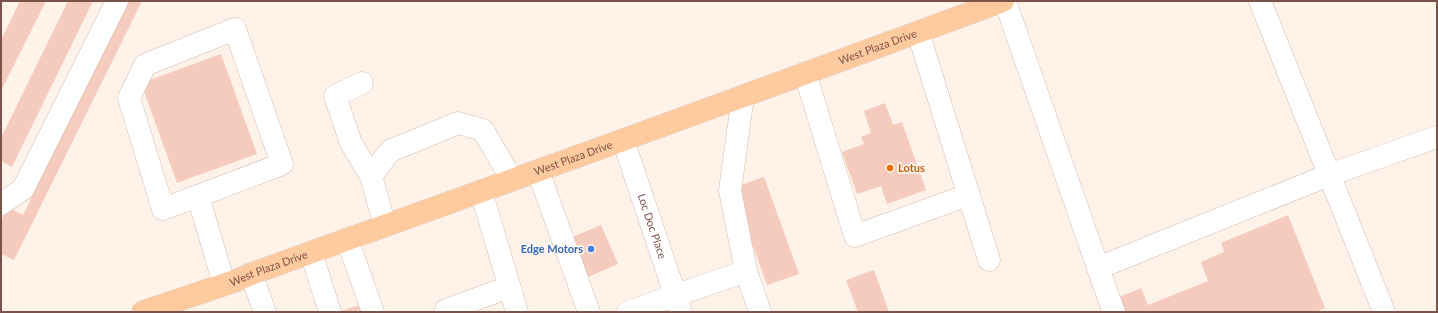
<svg xmlns="http://www.w3.org/2000/svg" width="1438" height="313" font-family="Lato,sans-serif">
<style>
.building{fill:#f5cbbe}
.lines{fill:none;stroke-linecap:round;stroke-linejoin:round}
.minor-casing{stroke:#d4baaf;stroke-width:23}
.major-casing{stroke:#dacfcc;stroke-width:23}
.minor{stroke:#fff;stroke-width:22}
.major{stroke:#ffcb9e;stroke-width:22}
.food-dot{fill:#e8710a;stroke:#fff7f0;stroke-width:1.5}
.shop-dot{fill:#3f7fe0;stroke:#fff7f0;stroke-width:1.5}
.labels{text-anchor:middle;stroke-width:3.5;stroke-linejoin:round;paint-order:stroke}
.street-label{font-size:11px;fill:#7b534a;stroke:#fff7f0}
.food-label{font-size:11px;font-weight:bold;fill:#c56008;stroke:#fff7f0;text-anchor:start}
.shop-label{font-size:11px;font-weight:bold;fill:#366cbe;stroke:#fff7f0;text-anchor:end}
</style>
<rect width="100%" height="100%" fill="#fef2e9"/>
<path class="building" d="M20,1H46L1,91V40Z
M68,1H93L12,167L1,161V138Z
M129,1H142L14,260L1,254V221L8,207L23,215Z
M221,54L257,154L177,183L141,83Z
M885,103L893,125L902,122L926,190L887,204L881,186L857,194L842,152L864,144L861,137L871,133L864,111Z
M764,177L799,274L767,285L732,188Z
M1288,215L1325,308L1315,312H1120L1115,299L1141,288L1148,305L1208,281L1201,262L1224,252L1221,243Z
M601,225L618,264L586,278L570,238Z
M874,270L889,312H858L846,280Z
M362,304L365,312H338Z"/>
<g class="lines">
<g class="minor-casing">
<g id="minor">
<path d="M1005,1L1103,282L1114,312"/>
<path d="M1260,1L1384,312"/>
<path d="M918,32L989,260"/>
<path d="M805,73L855,236L968,195"/>
<path d="M362,83L335,96L351,143L371,176"/>
<path id="s1" d="M623,140L681,312"/>
<path d="M538,171L589,312"/>
<path d="M481,191L517,312"/>
<path d="M198,196L282,164L235,29L145,65L129,98L163,209L198,196L224,284"/>
<path d="M1,204L23,189L117,1"/>
<path d="M385,226L371,176L390,151L458,123L483,130L512,180"/>
<path d="M347,239L373,312"/>
<path d="M311,253L330,312"/>
<path d="M1098,268L1329,175L1437,137"/>
<path d="M746,271L760,312"/>
<path d="M251,274L265,312"/>
<path d="M446,312V310L509,287"/>
<path d="M628,312L746,271L730,190L743,96"/>
</g>
</g>
<g class="major-casing">
<g id="major">
<path id="s2" d="M143,312L235,281L251,274L623,140L1003,1"/>
</g>
</g>
<use href="#minor" class="minor"/>
<use href="#major" class="major"/>
</g>
<circle class="food-dot" cx="890" cy="168" r="4"/>
<circle class="shop-dot" cx="591" cy="249" r="4"/>
<g class="labels">
<g class="street-label">
<text dy="4" stroke="none"><textPath href="#s2" startOffset="781">West Plaza Drive</textPath></text>
<text dy="4" stroke="none"><textPath href="#s2" startOffset="457">West Plaza Drive</textPath></text>
<text dy="4" stroke="none"><textPath href="#s1" startOffset="91">Loc Doc Place</textPath></text>
<text dy="4" stroke="none"><textPath href="#s2" startOffset="133">West Plaza Drive</textPath></text>
</g>
<g class="food-label">
<text x="898" y="172">Lotus</text>
</g>
<g class="shop-label">
<text x="583" y="253">Edge Motors</text>
</g>
</g>
<rect width="1438" height="313" fill="none" stroke="#7b534a" stroke-width="4"/>
</svg>
